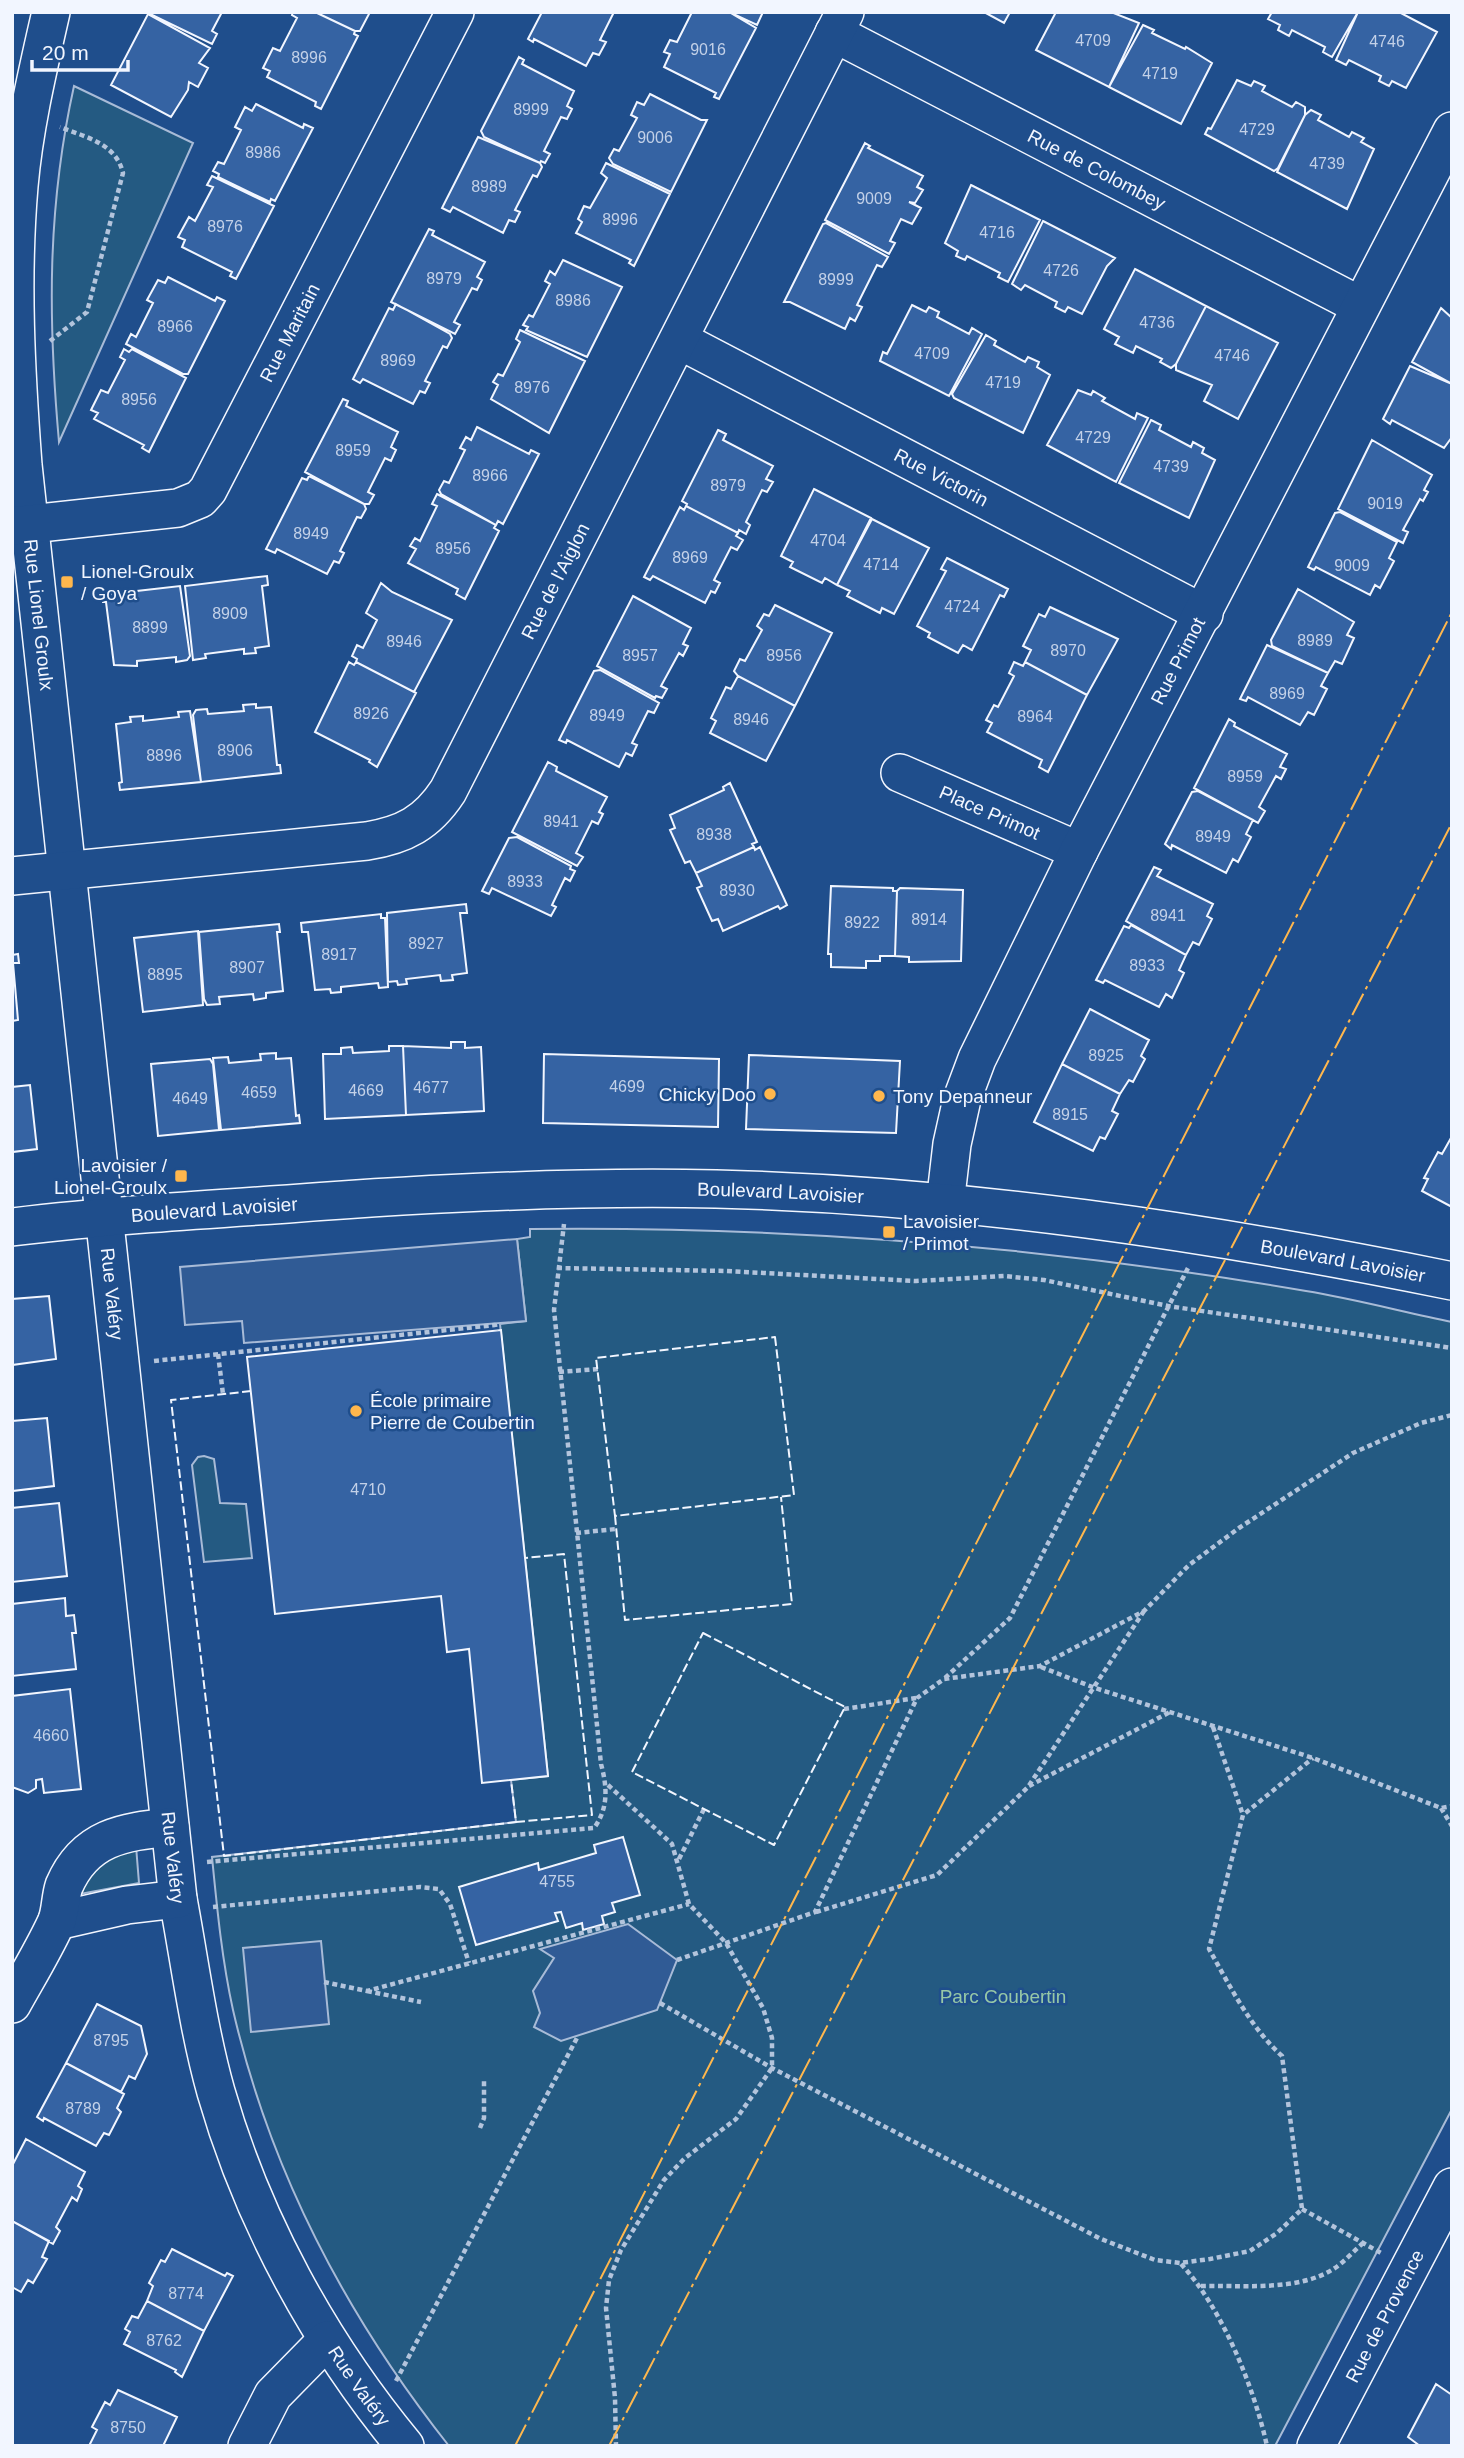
<svg xmlns="http://www.w3.org/2000/svg" width="1464" height="2458" font-family="Helvetica,sans-serif">
<style>
.green{fill:#245a82;stroke:#a8bbd7;stroke-width:2}
.parking{fill:#305b95;stroke:#a8bbd7;stroke-width:2}
.building{fill:#3563a3;stroke:#f2f6ff;stroke-width:2}
.lines{fill:none;stroke-linecap:round;stroke-linejoin:round}
.minor-casing{stroke:#f2f6ff;stroke-width:40}
.path{stroke:#b3c4dc;stroke-width:4.5;stroke-dasharray:5 3.5;stroke-linecap:butt}
.minor{stroke:#1f4e8c;stroke-width:37}
.fence{stroke:#f2f6ff;stroke-width:2;stroke-dasharray:9 3.5;stroke-linecap:butt}
.power{stroke:#ffb74d;stroke-width:2;stroke-dasharray:24 5 3.5 5;stroke-linecap:butt}
.poi-dot{fill:#ffb74d;stroke:#1f4e8c;stroke-width:2.5}
.labels{text-anchor:middle;stroke-width:5;stroke-linejoin:round;paint-order:stroke}
.number-label{font-size:16px;fill:#c3d1e8}
.street-label{font-size:19px;fill:#f2f6ff;stroke:#1f4e8c}
.poi-label{font-size:19px;fill:#f2f6ff;stroke:#1f4e8c;text-anchor:start}
.park-label{font-size:19px;fill:#97c8a6;stroke:#1f4e8c}
</style>
<rect width="100%" height="100%" fill="#1f4e8c"/>
<path class="green" d="M74,86L193,143L59,442C48,319 47,208 74,86Z
M530,1229C789,1226 1050,1247 1306,1291C1355,1299 1403,1312 1452,1322V2109L1275,2446H449C347,2317 270,2171 233,2010C222,1960 217,1908 212,1857L516,1822L511,1780L548,1776L500,1324L526,1321L517,1239L530,1237Z
M204,1456L214,1459L220,1503L246,1504L252,1558L204,1562L192,1465L198,1457Z
M136,1846L139,1883L80,1894L96,1859Z"/>
<path class="parking" d="M517,1239L526,1321L244,1343L242,1321L185,1325L180,1267Z
M628,1924L677,1960L657,2010L561,2041L534,2027L540,2013L533,1991L554,1958L540,1949Z
M321,1941L329,2024L251,2032L243,1948Z"/>
<path class="building" d="M222,12L212,31L217,34L212,44L148,13Z
M293,12H315L355,31L354,34L358,36L321,109L315,106L316,102L267,77L270,71L263,68L273,48L280,51L297,18L292,15Z
M315,12H370L360,31H355Z
M542,12H614L600,40L606,42L599,55L593,53L586,66L534,39L533,42L528,39Z
M692,12H729L756,28L719,99L714,97L716,93L664,67L670,54L664,52L670,40L677,42Z
M729,12H763L757,25Z
M984,12H1010L1004,23Z
M1056,12H1111L1139,23L1109,87L1036,50Z
M1272,12H1358L1332,57L1323,52L1325,47L1292,30L1289,36L1278,30L1280,25L1268,19Z
M1358,12H1399L1437,32L1406,88L1392,81L1389,86L1379,81L1381,76L1349,60L1346,65L1336,60Z
M148,14L210,48L199,63L208,68L198,87L189,82L188,90L171,117L111,85Z
M1143,25L1154,30L1152,33L1185,49L1186,47L1212,63L1181,124L1109,87Z
M519,57L524,60L522,64L574,91L567,106L572,109L567,119L561,117L544,151L550,154L545,163L541,161L540,163L484,137L481,131Z
M1237,80L1251,86L1254,81L1265,86L1262,91L1292,107L1296,102L1305,107V115L1278,168L1274,171L1205,134L1208,128L1211,129Z
M650,94L701,120H707L671,192L613,164L609,158L614,149L619,151L637,118L631,115L637,102L644,105Z
M256,104L303,128L304,124L313,128L275,201L271,199L270,202L218,177L219,174L213,171L218,162L224,164L241,130L235,127L245,107L252,111Z
M1311,110L1321,115L1318,120L1349,137L1352,132L1364,138L1361,142L1374,149L1347,209L1277,172L1305,115Z
M478,137L540,163L542,167L537,177L533,175L515,210L520,212L515,222L509,220L503,233L453,207L450,212L442,208Z
M865,143L870,146L868,148L923,176L917,187L923,190L915,203L909,202L921,208L912,224L901,219L890,241L895,243L889,254L825,220Z
M606,163L670,194L634,266L629,263L631,260L576,233L582,222L578,219L584,206L590,208L607,178L601,173Z
M212,176L274,206L236,279L230,276L232,272L182,247L185,240L178,237L189,217L195,221L213,187L207,185Z
M971,185L1040,220L1008,282L998,277L1000,273L967,256L965,260L956,256L958,251L945,243Z
M1043,221L1115,258L1107,266L1082,314L1068,307L1065,312L1055,307L1057,302L1025,285L1021,290L1012,284Z
M826,223L888,257L882,267L877,265L857,305L862,307L855,321L850,318L845,329L790,302H784L823,224Z
M429,229L434,231L432,235L485,262L477,277L482,280L477,290L472,288L454,322L460,325L455,334L391,302Z
M563,260L622,287L587,357L526,330L528,327L523,325L529,315L533,317L550,284L545,281L550,271L555,275Z
M1135,269L1206,306L1176,364L1171,368L1160,362L1162,359L1136,346L1133,353L1115,344L1119,337L1104,329Z
M168,277L215,301L217,297L225,301L188,374H183L126,344L131,334L136,337L153,303L147,300L158,280L165,283Z
M396,304L450,334L452,338L447,348L443,346L425,381L430,383L425,393L420,391L413,404L363,379L360,383L353,379L389,308L393,310Z
M912,305L926,312L929,307L939,312L937,317L969,334L972,328L982,334L949,396L880,361L883,352L887,354Z
M1206,306L1278,343L1238,419L1204,401L1212,385L1176,370V364Z
M1441,308L1452,318V384L1412,362Z
M520,330L585,361L549,433L491,399L498,385L493,382L498,374L503,376L520,342L516,339Z
M986,335L996,341L994,345L1025,362L1028,357L1039,362L1037,367L1050,375L1023,433L954,398L952,394Z
M124,349L129,352L132,349L186,378L149,452L142,448L144,445L94,419L98,413L91,410L101,390L108,393L125,360L120,357Z
M1410,366L1452,384V437L1444,448L1392,420L1390,424L1383,419Z
M1078,390L1091,395L1093,391L1105,398L1102,401L1135,419L1137,413L1148,418L1116,482L1047,445Z
M343,399L348,401L346,406L398,432L391,447L396,450L391,461L385,458L368,492L374,495L369,504H364L305,472Z
M1151,420L1161,425L1159,430L1191,447L1193,442L1204,448L1202,453L1215,460L1189,518L1119,483Z
M477,427L529,454L531,450L539,454L503,524L498,521L496,525L441,494L439,490L444,481L449,483L465,450L460,448L466,437L471,440Z
M718,430L726,434L723,440L773,466L766,479L773,482L767,492L762,490L746,522L750,525L746,534L739,530L738,533L686,506L687,504L682,501Z
M1372,440L1432,475L1424,490L1428,492L1423,501L1420,499L1403,530L1408,532L1403,543L1338,509Z
M309,476L364,504L366,509L361,518L357,517L340,551L344,553L339,563L334,561L327,574L277,549L275,553L266,549L302,478L307,480Z
M814,489L871,518L837,585L825,578L822,583L790,567L793,562L781,556Z
M437,494L496,525L494,528L499,531L465,599L456,594L458,589L408,563L416,549L410,546L415,538L420,541L437,506L432,504Z
M686,506L738,533L736,536L743,540L737,550L731,547L714,580L720,583L715,593L711,591L705,603L653,576L650,580L644,577L680,507L684,510Z
M1340,512L1397,542L1389,558L1394,561L1380,588L1375,585L1370,595L1316,567L1314,570L1308,567L1335,513Z
M872,519L929,548L894,614L882,608L880,613L847,596L850,591L837,585Z
M947,558L1008,589L1004,597L1000,595L972,650L963,645L958,653L928,637L930,633L917,626L946,571L941,569Z
M267,576L268,585L262,586L269,646L255,648L256,653L244,654V649L205,654L206,658L193,660L185,586Z
M381,583L392,592L452,620L414,692L356,662L357,659L352,656L357,645L363,648L377,620L366,613Z
M180,586L190,656L187,660L176,662V657L137,661V666L114,665L106,602H103L102,595Z
M1298,589L1354,622L1347,635L1354,638L1342,664L1335,661L1328,673L1272,646L1271,640Z
M633,596L691,628L683,644L688,646L683,656L679,653L661,686L667,689L662,698L656,696L655,698L597,666Z
M775,605L832,633L795,706L738,676L734,671L740,659L745,661L762,630L757,626L764,614L769,616Z
M1050,607L1118,639L1087,695L1025,662L1031,650L1023,646L1039,614L1045,617Z
M1267,645L1328,673L1321,686L1327,689L1314,715L1308,712L1300,725L1248,697L1246,701L1240,699Z
M349,662L354,665L356,662L416,693L377,767L369,762L370,760L315,732Z
M1014,662L1023,666L1025,662L1087,695L1048,772L1039,767L1042,760L987,732L992,723L986,720L994,705L998,707L1014,676L1009,673Z
M600,670L659,703L654,713L648,711L632,743L637,745L632,756L626,753L619,767L567,740L566,743L559,740L594,671Z
M738,676L795,706L766,761L710,733L716,721L711,718L726,687L731,689Z
M256,704V708L271,707L277,765H280L281,773L201,782L193,715L196,710L207,709L208,714L244,711L243,705Z
M190,711L201,782L120,790L119,783L122,782L116,724L131,722L130,717L143,716V721L179,717L178,712Z
M1229,719L1235,723L1234,726L1287,754L1280,767L1286,769L1281,779L1276,776L1259,807L1265,811L1258,823L1194,788Z
M548,762L557,767L556,771L607,797L599,812L603,814L598,824L592,821L576,853L583,857L577,866L512,832Z
M730,783L757,842L752,844L754,847L696,873L690,861L685,863L670,830L675,828L670,815L724,790L723,787Z
M1198,791L1253,820L1246,834L1251,837L1238,862L1233,859L1226,873L1172,845L1171,849L1165,844L1192,792Z
M517,837L571,866L570,869L575,871L570,881L565,878L552,905L556,907L551,916L492,888L489,894L482,891L509,838Z
M754,847L755,850L760,847L787,905L780,909L778,906L723,931L718,919L712,921L697,888L702,886L696,873Z
M1154,867L1161,870L1157,876L1213,904L1207,916L1212,919L1199,945L1193,942L1186,955L1126,921Z
M831,886L893,888V891H897L895,956H880V961H866V968L831,967V954H828Z
M900,888L963,890L961,961L909,962V957L895,956L897,891Z
M466,904L467,913H460L467,973L452,975L453,980L441,981L440,975L406,979L407,984L398,985L397,981L388,982L387,913Z
M381,914V918H385L388,987L379,988L378,983L341,987V992L331,993L330,989L315,990L308,932H302L301,923Z
M279,924L280,932H277L283,991L266,993V998L254,1000L253,994L219,997L220,1004L207,1005L204,999L199,932Z
M1131,925L1186,955L1179,970L1184,973L1172,998L1166,994L1159,1007L1105,980L1103,983L1096,980L1124,926L1129,928Z
M198,931L203,1005L143,1012L134,938Z
M18,954L19,963H13L18,1020L12,1021V955Z
M1090,1009L1149,1040L1141,1056L1145,1059L1133,1082L1129,1080L1120,1094L1062,1064Z
M451,1042H465V1048L481,1047L484,1111L406,1115L403,1046L451,1048Z
M389,1046H403L406,1115L325,1119L323,1054H341V1048L352,1047L353,1053L389,1051Z
M276,1053V1059L291,1058L296,1116L299,1115L300,1123L221,1130L213,1058L228,1057L229,1063L261,1060L260,1054Z
M544,1054L719,1059L718,1127L543,1123Z
M749,1055L900,1061L896,1133L746,1129Z
M210,1059L213,1064L219,1130L158,1136L151,1064Z
M1062,1064L1120,1094L1112,1111L1118,1114L1105,1139L1100,1137L1093,1151L1034,1122Z
M30,1085L37,1149L12,1152V1087Z
M1451,1138L1452,1139V1207L1422,1191L1428,1179L1424,1178L1438,1152L1442,1154Z
M49,1296L56,1359L12,1365V1299Z
M501,1330L548,1776L482,1783L469,1649L447,1652L441,1596L275,1614L247,1357Z
M47,1418L54,1486L12,1491V1421Z
M59,1503L67,1576L12,1582V1508Z
M65,1598L66,1616L74,1615L76,1633H72L76,1669L12,1676V1604Z
M70,1689L81,1789L44,1793L42,1779L36,1780V1788L28,1793L12,1787V1696Z
M623,1837L640,1895L612,1903L615,1912L602,1916L604,1924L583,1930L582,1923L566,1928L561,1912L555,1913L558,1921L476,1945L459,1887L538,1863L539,1870L596,1853L594,1845Z
M97,2004L141,2026L147,2054L135,2079L129,2076L121,2092L66,2063Z
M66,2063L124,2094L117,2108L121,2112L109,2135L104,2133L96,2146L44,2118L43,2121L37,2117Z
M26,2139L85,2172L78,2186L82,2189L77,2201L72,2197L56,2227L60,2231L53,2244L12,2221V2166Z
M12,2221L49,2241L42,2257L47,2259L33,2283L28,2280L21,2292L12,2287Z
M172,2249L225,2276L227,2273L233,2276L204,2331L147,2301L153,2286L149,2283L161,2260L165,2262Z
M147,2301L204,2331L182,2377L175,2372L176,2370L124,2344L130,2332L125,2329L132,2316L138,2318Z
M1436,2384L1452,2395V2446H1420L1408,2437Z
M118,2390L177,2417L163,2446H89L97,2430L92,2427L105,2402L110,2405Z"/>
<g class="lines">
<g class="minor-casing">
<g id="minor">
<path id="s1" d="M51,12C38,69 24,128 19,186C11,279 16,371 23,465L178,1899C190,1963 198,2028 216,2092C253,2221 320,2343 405,2446"/>
<path id="s2" d="M834,33L1359,305"/>
<path id="s3" d="M679,340L1204,614"/>
<path id="s4" d="M12,526L178,508L200,499L208,490L455,12"/>
<path id="s5" d="M900,773L1079,851"/>
<path id="s6" d="M12,876L367,841C404,835 427,823 448,791L845,12"/>
<path id="s7" d="M945,1204L952,1144L962,1099L977,1059L1079,851L1452,131"/>
<path id="s8" d="M12,1227C104,1216 196,1210 288,1204C431,1193 573,1186 716,1189C963,1195 1210,1232 1452,1281"/>
<path d="M57,1921L127,1905L178,1899"/>
<path d="M12,2004C27,1977 43,1951 56,1923C61,1912 60,1898 64,1886C85,1837 123,1832 170,1827"/>
<path d="M247,2446L273,2395L327,2340"/>
<path id="s9" d="M1316,2446L1452,2187"/>
</g>
</g>
<path class="path" d="M50,341L87,312L123,173C116,143 85,137 60,127
M557,1268L726,1271L916,1281L1004,1276L1044,1280L1168,1306L1452,1348
M218,1354L223,1394
M154,1361L495,1325L496,1331
M559,1372L598,1369
M576,1533L616,1529
M1041,1667L1095,1688L1313,1758L1441,1808L1452,1806
M945,1678L1010,1618L1188,1268
M844,1709L916,1698
M1213,1727L1243,1815
M608,1785L672,1844L689,1904L726,1943L763,2008L772,2038V2068L736,2119L685,2158L664,2180L621,2250L609,2280L606,2308L615,2398L616,2446
M1029,1786L1170,1712
M1441,1808L1452,1826
M679,1859L704,1809
M207,1862L594,1828C609,1808 607,1786 601,1764L554,1310L564,1224
M213,1907L420,1887L439,1889L450,1904L469,1963
M816,1912L937,1875L1028,1787L1144,1611
M677,1960L815,1912L917,1698L944,1679L1040,1666L1144,1611L1189,1565L1239,1528L1353,1453L1421,1423L1452,1415
M324,1982L367,1991L689,1904
M367,1991L421,2002
M660,2003L772,2068L1101,2239L1155,2260L1180,2263L1210,2259L1250,2251L1277,2233L1302,2209L1282,2056C1250,2027 1230,1986 1209,1949L1243,1815L1313,1758
M480,2128L484,2118V2078
M1302,2209L1381,2253
M1181,2264C1222,2308 1254,2387 1267,2446
M1201,2286C1242,2285 1299,2292 1335,2268C1345,2261 1354,2251 1363,2243
M396,2381L578,2036"/>
<use href="#minor" class="minor"/>
<path class="fence" d="M775,1337L794,1495L615,1516L596,1358Z
M251,1391L171,1400L224,1856L516,1822L511,1780
M615,1516L625,1620L792,1604L781,1497
M703,1633L845,1707L774,1845L632,1772Z
M516,1822L592,1815L564,1554L525,1558"/>
<path class="power" d="M515,2446L1452,612
M609,2446L1452,823"/>
</g>
<g class="poi-dot">
<rect x="60" y="575" width="14" height="14" rx="3.5"/>
<circle cx="770" cy="1094" r="7"/>
<circle cx="879" cy="1096" r="7"/>
<rect x="174" y="1169" width="14" height="14" rx="3.5"/>
<rect x="882" y="1225" width="14" height="14" rx="3.5"/>
<circle cx="356" cy="1411" r="7"/>
</g>
<g class="labels">
<g class="number-label">
<text x="1093" y="46">4709</text>
<text x="1387" y="47">4746</text>
<text x="708" y="55">9016</text>
<text x="309" y="63">8996</text>
<text x="1160" y="79">4719</text>
<text x="531" y="115">8999</text>
<text x="1257" y="135">4729</text>
<text x="655" y="143">9006</text>
<text x="263" y="158">8986</text>
<text x="1327" y="169">4739</text>
<text x="489" y="192">8989</text>
<text x="874" y="204">9009</text>
<text x="620" y="225">8996</text>
<text x="225" y="232">8976</text>
<text x="997" y="238">4716</text>
<text x="1061" y="276">4726</text>
<text x="444" y="284">8979</text>
<text x="836" y="285">8999</text>
<text x="573" y="306">8986</text>
<text x="1157" y="328">4736</text>
<text x="175" y="332">8966</text>
<text x="932" y="359">4709</text>
<text x="1232" y="361">4746</text>
<text x="398" y="366">8969</text>
<text x="1003" y="388">4719</text>
<text x="532" y="393">8976</text>
<text x="139" y="405">8956</text>
<text x="1093" y="443">4729</text>
<text x="353" y="456">8959</text>
<text x="1171" y="472">4739</text>
<text x="490" y="481">8966</text>
<text x="728" y="491">8979</text>
<text x="1385" y="509">9019</text>
<text x="311" y="539">8949</text>
<text x="828" y="546">4704</text>
<text x="453" y="554">8956</text>
<text x="690" y="563">8969</text>
<text x="881" y="570">4714</text>
<text x="1352" y="571">9009</text>
<text x="962" y="612">4724</text>
<text x="230" y="619">8909</text>
<text x="150" y="633">8899</text>
<text x="1315" y="646">8989</text>
<text x="404" y="647">8946</text>
<text x="1068" y="656">8970</text>
<text x="640" y="661">8957</text>
<text x="784" y="661">8956</text>
<text x="1287" y="699">8969</text>
<text x="371" y="719">8926</text>
<text x="607" y="721">8949</text>
<text x="1035" y="722">8964</text>
<text x="751" y="725">8946</text>
<text x="235" y="756">8906</text>
<text x="164" y="761">8896</text>
<text x="1245" y="782">8959</text>
<text x="561" y="827">8941</text>
<text x="714" y="840">8938</text>
<text x="1213" y="842">8949</text>
<text x="525" y="887">8933</text>
<text x="737" y="896">8930</text>
<text x="1168" y="921">8941</text>
<text x="929" y="925">8914</text>
<text x="862" y="928">8922</text>
<text x="426" y="949">8927</text>
<text x="339" y="960">8917</text>
<text x="1147" y="971">8933</text>
<text x="247" y="973">8907</text>
<text x="165" y="980">8895</text>
<text x="1106" y="1061">8925</text>
<text x="627" y="1092">4699</text>
<text x="431" y="1093">4677</text>
<text x="366" y="1096">4669</text>
<text x="259" y="1098">4659</text>
<text x="190" y="1104">4649</text>
<text x="1070" y="1120">8915</text>
<text x="368" y="1495">4710</text>
<text x="51" y="1741">4660</text>
<text x="557" y="1887">4755</text>
<text x="111" y="2046">8795</text>
<text x="83" y="2114">8789</text>
<text x="186" y="2299">8774</text>
<text x="164" y="2346">8762</text>
<text x="128" y="2433">8750</text>
</g>
<g class="street-label">
<text dy="7" stroke="none"><textPath href="#s2" startOffset="296">Rue de Colombey</textPath></text>
<text dy="7" stroke="none"><textPath href="#s4" startOffset="380">Rue Maritain</textPath></text>
<text dy="7" stroke="none"><textPath href="#s3" startOffset="296">Rue Victorin</textPath></text>
<text dy="7" stroke="none"><textPath href="#s6" startOffset="691">Rue de l'Aiglon</textPath></text>
<text dy="7" stroke="none"><textPath href="#s1" startOffset="607">Rue Lionel Groulx</textPath></text>
<text dy="7" stroke="none"><textPath href="#s7" startOffset="595">Rue Primot</textPath></text>
<text dy="7" stroke="none"><textPath href="#s5" startOffset="98">Place Primot</textPath></text>
<text dy="7" stroke="none"><textPath href="#s8" startOffset="770">Boulevard Lavoisier</textPath></text>
<text dy="7" stroke="none"><textPath href="#s8" startOffset="203">Boulevard Lavoisier</textPath></text>
<text dy="7" stroke="none"><textPath href="#s8" startOffset="1337">Boulevard Lavoisier</textPath></text>
<text dy="7" stroke="none"><textPath href="#s1" startOffset="1290">Rue Valéry</textPath></text>
<text dy="7" stroke="none"><textPath href="#s1" startOffset="1857">Rue Valéry</textPath></text>
<text dy="7" stroke="none"><textPath href="#s9" startOffset="147">Rue de Provence</textPath></text>
<text dy="7" stroke="none"><textPath href="#s1" startOffset="2424">Rue Valéry</textPath></text>
</g>
<g class="poi-label">
<text x="81" y="578">Lionel-Groulx<tspan x="81" dy="22">/ Goya</tspan></text>
<text x="756" y="1101" text-anchor="end">Chicky Doo</text>
<text x="893" y="1103">Tony Depanneur</text>
<text x="167" y="1172" text-anchor="end">Lavoisier /<tspan x="167" dy="22">Lionel-Groulx</tspan></text>
<text x="903" y="1228">Lavoisier<tspan x="903" dy="22">/ Primot</tspan></text>
<text x="370" y="1407">École primaire<tspan x="370" dy="22">Pierre de Coubertin</tspan></text>
</g>
<g class="park-label">
<text x="1003" y="2003">Parc Coubertin</text>
</g>
</g>
<rect width="1464" height="2458" fill="none" stroke="#f2f6ff" stroke-width="28"/>
<path d="M32 60v10h96v-10" fill="none" stroke="#f2f6ff" stroke-width="3.5"/>
<text x="42" y="60" font-size="21" fill="#f2f6ff" stroke="#1f4e8c" stroke-width="5" paint-order="stroke">20 m</text>
</svg>
